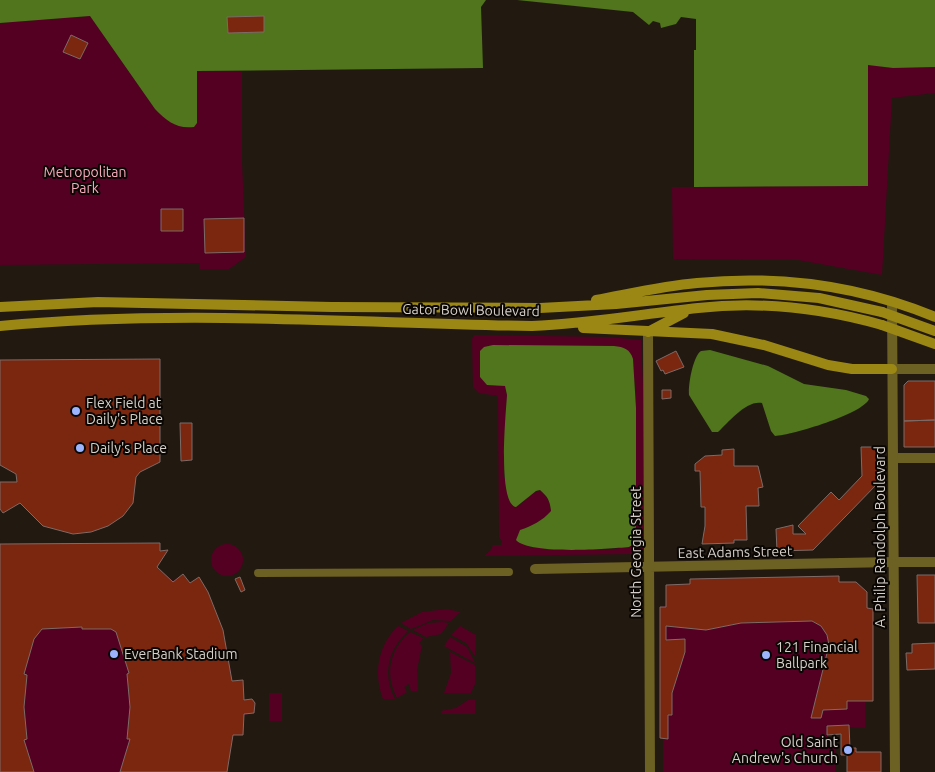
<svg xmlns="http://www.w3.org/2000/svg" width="935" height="772" font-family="Ubuntu,sans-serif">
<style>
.green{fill:#540023;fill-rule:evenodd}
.water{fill:#50751c}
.building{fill:#7b260f;stroke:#7c6b67}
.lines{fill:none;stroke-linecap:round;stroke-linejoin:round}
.pedestrian{stroke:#6c6023;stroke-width:8}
.minor{stroke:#6c6023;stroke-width:10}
.tertiary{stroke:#6c6023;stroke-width:10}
.secondary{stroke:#9b8713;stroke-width:10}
.secondary-bridge{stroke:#9b8713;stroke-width:10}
.poi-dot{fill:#9cb4fd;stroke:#090603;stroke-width:2}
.labels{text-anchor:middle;stroke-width:4;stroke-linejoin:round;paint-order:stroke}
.park-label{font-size:14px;fill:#f6aabc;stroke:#090603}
.street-label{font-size:14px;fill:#d7d0ca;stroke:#090603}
.poi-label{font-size:14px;fill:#d7d0ca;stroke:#090603;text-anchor:start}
</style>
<rect width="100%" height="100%" fill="#221910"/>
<path class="green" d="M90,16L155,109L197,123V71H242V162L246,257L229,269H200V263L0,265V23Z
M868,64L893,68L935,67V93L892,98L882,275L798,260L673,259L672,187L868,186Z
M474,335L608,337L641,340L646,453L645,550L635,554L484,556L491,550L493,545H501L502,541L499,537L498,396L479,393L473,387L472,339ZM480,351L633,359L636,408L635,543C618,555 552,548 529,547L520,530C532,526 542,521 551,511C550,501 548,497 540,490L530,495L520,505L504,477L507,395L505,386L480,377Z
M160,543V551L168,550L157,567L173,581L183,574L190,583L199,577C218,609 228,644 232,681L243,680L244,700L252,699L255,703L254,713L244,715L243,735H233L227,772H0V544Z
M211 560a16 16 0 1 1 32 0a16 16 0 1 1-32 0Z
M839,576L840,582H856L867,592V608L873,609V701H865V728L827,726L828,742H835V772H663V739L660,738V607L666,606V585L690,584V579Z
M447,609L460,612L451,621L433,620L411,629L401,623L422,612Z
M442,622L449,623L441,634L426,637L413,630L428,623Z
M398,626L408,631C388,650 382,674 395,699H383C373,673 378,645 398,626Z
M460,626L476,635L475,656L466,643L451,635Z
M410,632L423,638L419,644L422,645L417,670L418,691H411L409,684L404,687L407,692L397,698C384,674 390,649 410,632Z
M450,637L467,647L475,663L444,646Z
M450,652L475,665V684L471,693H444L451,673Z
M269,693H282V721H269Z
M468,700H475V714H442L441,711L456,708Z"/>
<path class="water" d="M0,0H486L481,7L483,68L197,71V123L194,127C176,129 167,121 155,109L90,16L0,23Z
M517,0H935V67L893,68L868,65V186L694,187V50H696V19L681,17L676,24L661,28L660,23L653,21L649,25L633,12Z
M493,345L614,346C624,347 630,349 633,359L636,408V539L635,543L629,547C607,549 530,555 516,540L520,530C532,526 542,521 551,511C550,501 548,497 540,490L536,491L516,507C497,503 506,413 507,395L505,386L487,385L480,377V351L484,347Z
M710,350L768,366L804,384L846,390L866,396L869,399C863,414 792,435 775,436L771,431L762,403C746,400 729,422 718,432H712L689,395C688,385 693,356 701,351Z"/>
<path class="building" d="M264,16V32L228,33L227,17Z
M71,35L88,43L80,59L63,52Z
M161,209H183V231H161Z
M244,218V252L205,253L204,219Z
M676,351L684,367L665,374L663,370L661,371L656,361Z
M160,359V462L140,472L136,477L133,503L123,516L108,526L91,532L73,534L43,526L20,503L3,513L0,509V482H17L16,474L0,465V360Z
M908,381H935V420L904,421V385Z
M662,390H671V398L662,399Z
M935,420V447H904V421Z
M180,423H192V460L181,461Z
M861,447H878V483L813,550L777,551L776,529L793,525V534H806L798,526L831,492L839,500L862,476Z
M734,449V466H758L763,487L758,488L759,506H746L747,540H734V543L702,544L705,526V507H701L700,471H695V464L705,456L722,455V450Z
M160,543V551L168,550L157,567L173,582L183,574L190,583L199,577L208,592L223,630L232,681L243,680L244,700L252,699L255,703L254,713L244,714L243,735H233L227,772H120L130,739H127L130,707L127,674L129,673L116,632L111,629H82V627L42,629L34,639L24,674L27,675L24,707L27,739L24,740L34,772H0V544Z
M917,575H935V623H918Z
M839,576V582H856L867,592V608L873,609V701H847V709L823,710L821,718H811L829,645L827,635L821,626L812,621L741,623L706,630L666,626V640L685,639V652L672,693V715H668V739L660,738V607H666V585L690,584V579Z
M240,577L245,590L241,592L235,579Z
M935,643V669L907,670L906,653H912V644Z
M849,725L850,748H856V752H881V772H847V755H841V734L827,735V726Z"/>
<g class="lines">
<path class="pedestrian" d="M258,573L509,572"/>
<path class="minor" d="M648,332L650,772
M893,458H935
M535,569L894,562"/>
<path class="tertiary" d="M892,302L895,772
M892,369H935
M894,562H935"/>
<path class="secondary" d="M596,300C629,294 663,286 697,283C778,275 860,286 935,317
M0,307L98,302L332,307L540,308L616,304L707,295L758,293L819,298L882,312
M0,326C176,309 355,323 532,326C588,324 642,314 698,308C760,301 822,308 882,325
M583,328L712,334L764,345L828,365L852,369H892
M648,332L684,313"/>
<path class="secondary-bridge" d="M882,312L935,331
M882,325L935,344"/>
</g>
<g class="poi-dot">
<circle cx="76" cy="411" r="5"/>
<circle cx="80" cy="448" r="5"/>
<circle cx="114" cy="654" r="5"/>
<circle cx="766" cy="655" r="5"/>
<circle cx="848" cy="750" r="5"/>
</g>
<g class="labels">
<g class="park-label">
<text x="85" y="177">Metropolitan<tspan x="85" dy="16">Park</tspan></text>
</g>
<g class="street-label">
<text transform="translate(471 310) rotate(1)" y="5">Gator Bowl Boulevard</text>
<text transform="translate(880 537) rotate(-90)" y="5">A. Philip Randolph Boulevard</text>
<text transform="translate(636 552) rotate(-90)" y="5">North Georgia Street</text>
<text transform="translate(735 552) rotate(-1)" y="5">East Adams Street</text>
</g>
<g class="poi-label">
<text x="86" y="408">Flex Field at<tspan x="86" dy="16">Daily's Place</tspan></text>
<text x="90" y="453">Daily's Place</text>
<text x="776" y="652">121 Financial<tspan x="776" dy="16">Ballpark</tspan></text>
<text x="124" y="659">EverBank Stadium</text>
<text x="838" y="747" text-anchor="end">Old Saint<tspan x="838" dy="16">Andrew's Church</tspan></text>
</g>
</g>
</svg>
